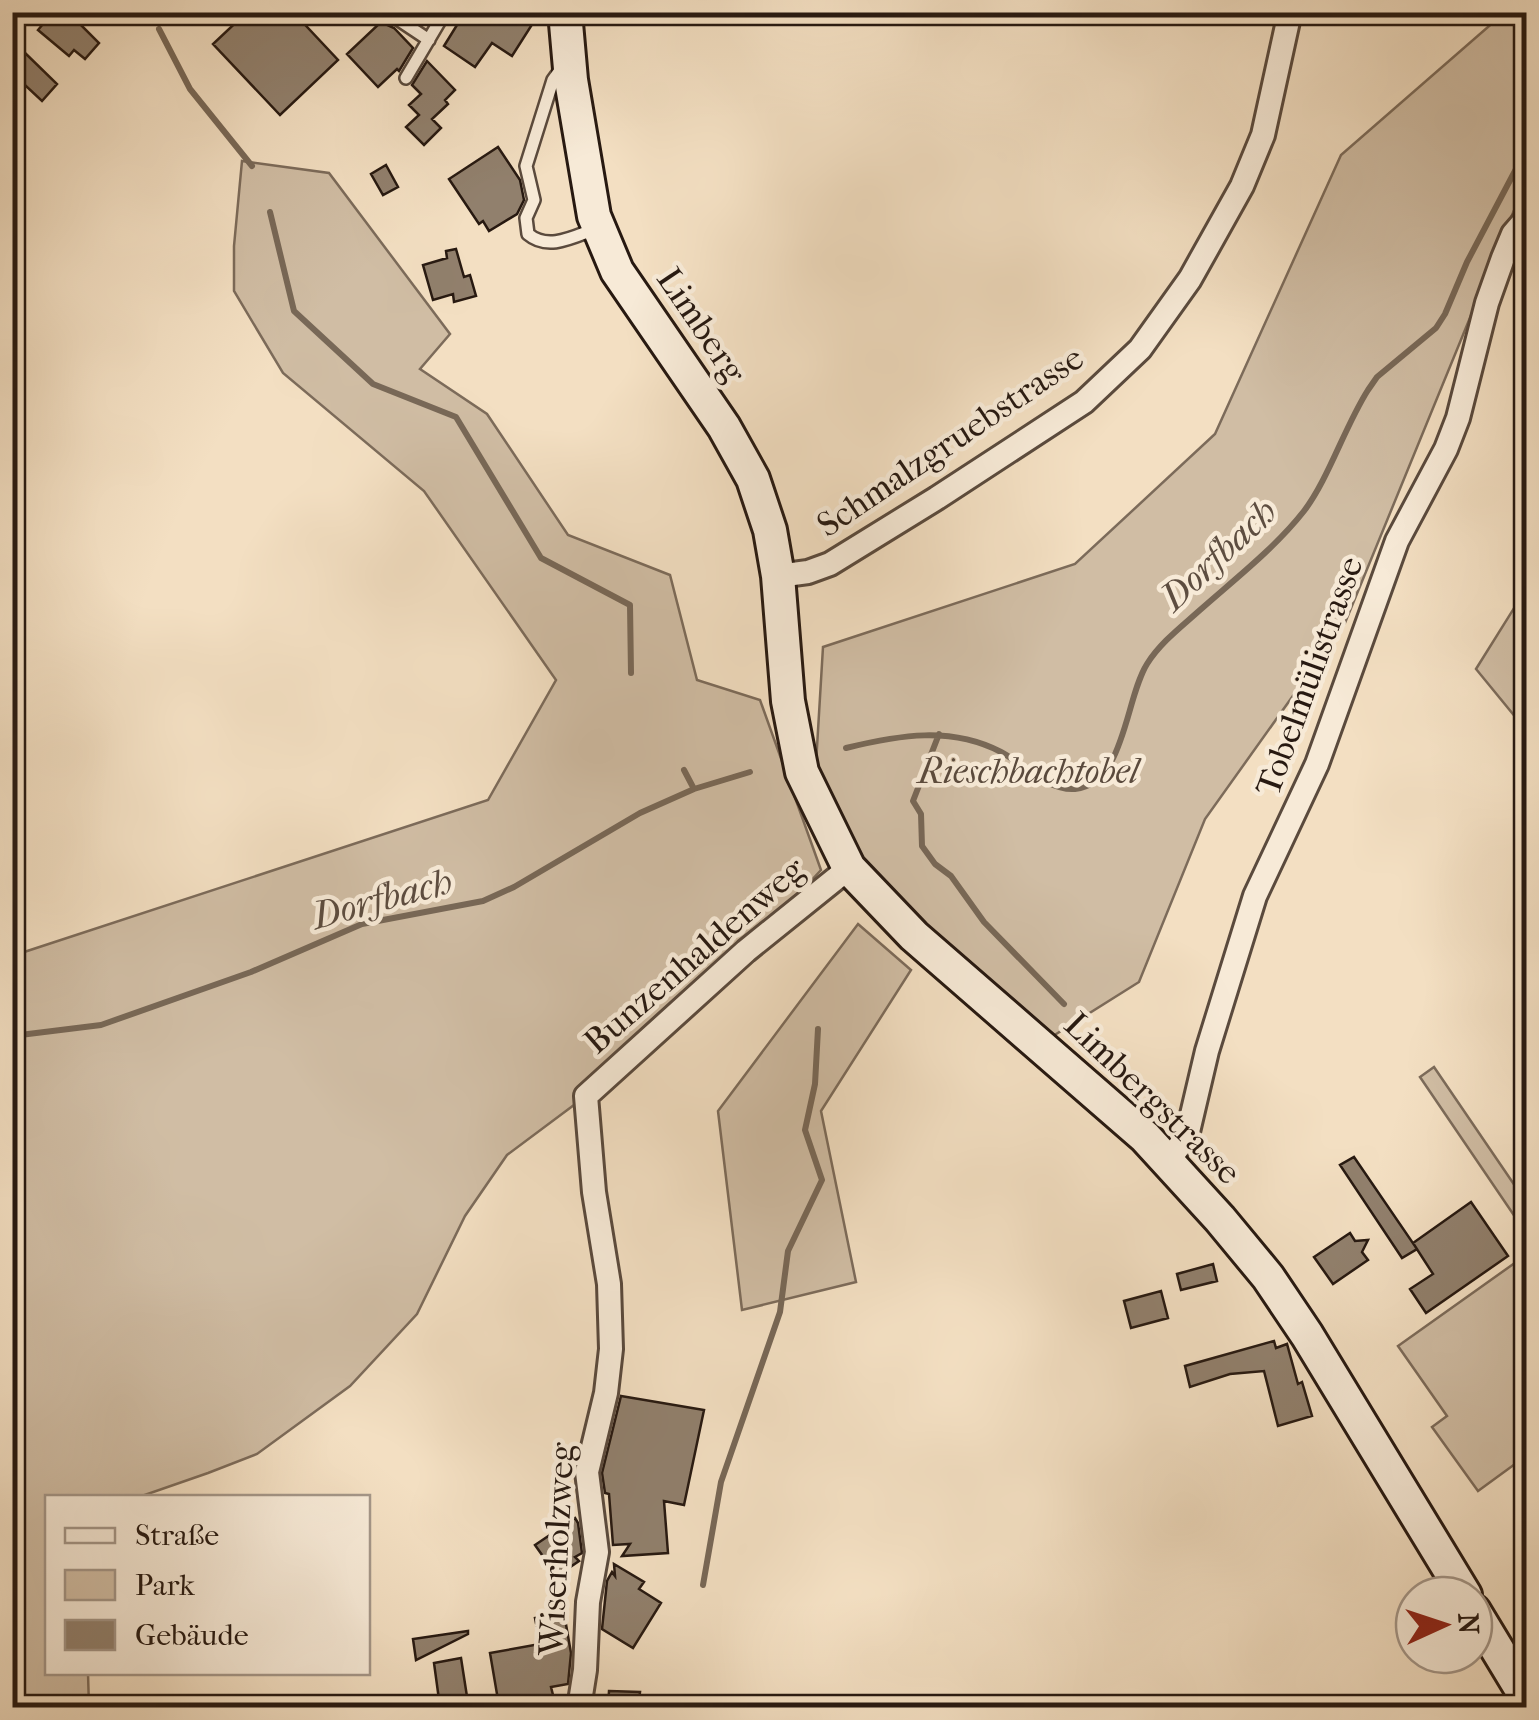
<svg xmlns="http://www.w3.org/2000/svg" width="1539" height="1720" font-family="'IM FELL French Canon',serif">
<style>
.green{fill:#d0bda4;stroke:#7c6b5a;stroke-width:2.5}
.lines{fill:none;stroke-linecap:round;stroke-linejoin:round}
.stream{stroke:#786857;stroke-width:6}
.building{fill:#91806d;stroke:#271911;stroke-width:2.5}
.lane-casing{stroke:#5a4a3d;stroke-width:16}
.street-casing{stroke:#5a4a3d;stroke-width:28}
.secondary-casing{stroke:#271911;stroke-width:38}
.lane{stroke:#f7ead7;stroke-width:11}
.street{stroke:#f7ead7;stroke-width:22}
.secondary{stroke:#f7ead7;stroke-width:32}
.labels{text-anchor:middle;stroke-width:9;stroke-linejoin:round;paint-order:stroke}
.street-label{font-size:35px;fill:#271911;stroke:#f7ead7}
.park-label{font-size:35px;font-style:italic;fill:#5a4a3d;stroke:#f7ead7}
.water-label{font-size:38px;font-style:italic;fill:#5d4d40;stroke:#f7ead7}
</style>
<rect width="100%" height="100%" fill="#f3dfc2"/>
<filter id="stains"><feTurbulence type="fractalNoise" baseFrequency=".002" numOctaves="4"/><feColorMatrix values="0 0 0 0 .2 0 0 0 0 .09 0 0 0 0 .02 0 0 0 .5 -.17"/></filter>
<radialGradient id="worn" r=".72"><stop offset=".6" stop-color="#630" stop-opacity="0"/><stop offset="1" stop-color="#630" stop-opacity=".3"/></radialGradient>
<path class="green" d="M1504,13H1526V181L1345,623L1205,819L1139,982L1053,1036L966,963L864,864L841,825L816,764L823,647L1075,564L1215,434L1341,155Z
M242,161L329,173L450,334L420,369L487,414L568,535L670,575L697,680L760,700L821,870L746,951L586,1096L507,1155L465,1216L417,1314L350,1386L257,1454L208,1473L139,1497L48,1498V1672L88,1673L89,1707H13L12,956L488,800L556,680L424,491L283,373L234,291V246Z
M1526,589V730L1476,669Z
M858,924L911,970L821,1111L856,1282L742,1310L718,1111Z
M1434,1067L1526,1202V1233L1420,1077Z
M1526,1255V1456L1478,1491L1432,1427L1447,1416L1398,1346Z"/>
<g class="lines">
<path class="stream" d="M159,29L190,89L252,166
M270,212L294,311L373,384L456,417L541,558L630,605L631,673
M939,734L913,801L921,814L922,846L935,864L951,876L984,922L1064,1004
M846,748C899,735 951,726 1001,752C1024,764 1047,791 1075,789C1125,784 1125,699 1147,664C1160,643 1181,627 1200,610C1235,579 1275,548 1304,511C1328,480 1345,426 1368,390L1377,377L1436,328L1445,314L1467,262L1526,150
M684,770L694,789
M12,1036L101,1025L251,972L362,924L483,901L514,887L640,813L694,789L750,772
M703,1585L721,1482L780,1312L788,1251L822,1180L805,1130L815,1084L818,1029"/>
</g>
<path class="building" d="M53,12H68L99,43L85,59L74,50L69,56L38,30Z
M247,12H293L338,60L280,115L213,44Z
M465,12H540L512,56L492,43L475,67L444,46Z
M381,22L394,28L413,48L399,71L397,69L378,87L347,54Z
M22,50L57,84L42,101L12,73V62Z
M427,61L455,90L445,100L448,104L432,119L441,128L424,145L406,127L419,115L409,105L421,94L412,85Z
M498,147L520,180L524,200L517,214L489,231L483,221L479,224L449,179Z
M386,165L398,187L383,195L371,174Z
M456,249L464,277L470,275L476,296L454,302L453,294L433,300L423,265L447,258L446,251Z
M1354,1157L1417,1249L1402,1258L1340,1165Z
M1471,1202L1508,1256L1426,1313L1410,1289L1433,1274L1413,1243Z
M1350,1233L1355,1241L1368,1240L1362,1252L1368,1260L1333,1284L1314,1257Z
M1213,1264L1217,1281L1181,1290L1177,1274Z
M1161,1291L1168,1318L1131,1328L1124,1301Z
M1274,1341L1276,1348L1287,1344L1298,1384L1302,1382L1312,1416L1278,1426L1264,1371L1230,1374L1190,1387L1185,1366Z
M621,1396L704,1410L684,1505L664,1501L668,1553L622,1556L630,1544L613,1545L609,1494L605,1493L602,1473Z
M575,1518L578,1523L582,1553L575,1557L579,1561L557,1576L535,1545Z
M614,1564L644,1582L639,1589L661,1603L633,1648L602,1629L607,1581L612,1572L615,1576Z
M564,1613L571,1653L568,1684L551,1687L553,1695L498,1700L490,1653L540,1644L535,1618Z
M468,1631V1634L416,1660L413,1639Z
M461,1658L468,1703L440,1707L434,1663Z
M609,1691L640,1692L638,1708H608Z"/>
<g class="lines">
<g class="lane-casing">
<path id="lane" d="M379,12L393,16L429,40
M561,69L553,80L526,166L534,200L526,218L528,234C548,251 573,237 595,229
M406,78L445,12"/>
</g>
<g class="street-casing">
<path id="street" d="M778,576L808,572L830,564L937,498L1084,402L1140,349L1190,279L1242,186L1263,135L1290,12
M1168,1161L1187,1136L1207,1051L1255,896L1317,764L1397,541L1446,449L1458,418L1487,303L1503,258L1513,234L1526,219
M579,1708L585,1670L588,1602L597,1552L587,1472L606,1393L611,1349L609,1284L594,1192L586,1096L746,951L849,868"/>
</g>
<g class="secondary-casing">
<path id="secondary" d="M565,12L571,80L594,216L617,271L724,427L753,479L770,530L778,576L788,701L802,772L849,868L914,936L1145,1137L1220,1219L1268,1277L1307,1335L1465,1595
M1474,1611L1526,1697"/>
</g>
<use href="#lane" class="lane"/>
<use href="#street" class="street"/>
<use href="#secondary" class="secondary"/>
</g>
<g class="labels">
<g class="street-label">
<text transform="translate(702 325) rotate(56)" y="12">Limberg</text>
<text transform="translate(950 441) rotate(-34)" y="12">Schmalzgruebstrasse</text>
<text transform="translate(1309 676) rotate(-70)" y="12">Tobelmülistrasse</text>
<text transform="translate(694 955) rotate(-41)" y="12">Bunzenhaldenweg</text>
<text transform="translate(1153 1098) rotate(44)" y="12">Limbergstrasse</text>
<text transform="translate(556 1549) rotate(-87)" y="12">Wiserholzweg</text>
</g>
<g class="park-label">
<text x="1028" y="783">Rieschbachtobel</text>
</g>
<g class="water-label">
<text transform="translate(1218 554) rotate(-43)" y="13">Dorfbach</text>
<text transform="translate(382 898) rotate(-15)" y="13">Dorfbach</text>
</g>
</g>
<rect width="1539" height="1720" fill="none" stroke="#f3dfc2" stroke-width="50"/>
<rect x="15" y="15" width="1509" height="1690" fill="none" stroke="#271911" stroke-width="5"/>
<rect x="25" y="25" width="1489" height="1670" fill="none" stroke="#271911" stroke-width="2.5"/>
<rect x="45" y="1495" width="325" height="180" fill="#f7ead7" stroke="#a49688" stroke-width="2.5"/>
<rect x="65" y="1528" width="50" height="15" fill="#f7ead7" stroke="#a49688" stroke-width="2.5"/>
<text x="135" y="1545" font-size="30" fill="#271911">Straße</text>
<rect x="65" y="1570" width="50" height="30" fill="#d0bda4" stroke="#a49688" stroke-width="2.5"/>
<text x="135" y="1595" font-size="30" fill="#271911">Park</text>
<rect x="65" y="1620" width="50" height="30" fill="#91806d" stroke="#a49688" stroke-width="2.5"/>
<text x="135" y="1645" font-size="30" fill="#271911">Gebäude</text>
<g transform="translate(1444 1625) rotate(87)"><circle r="48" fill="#f7ead7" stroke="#a49688" stroke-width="2.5"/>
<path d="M0-8L18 38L0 25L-18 38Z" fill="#8f2418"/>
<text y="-15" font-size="28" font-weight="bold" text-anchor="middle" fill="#271911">N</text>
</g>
<rect width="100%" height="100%" filter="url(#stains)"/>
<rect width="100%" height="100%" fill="url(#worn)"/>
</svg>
